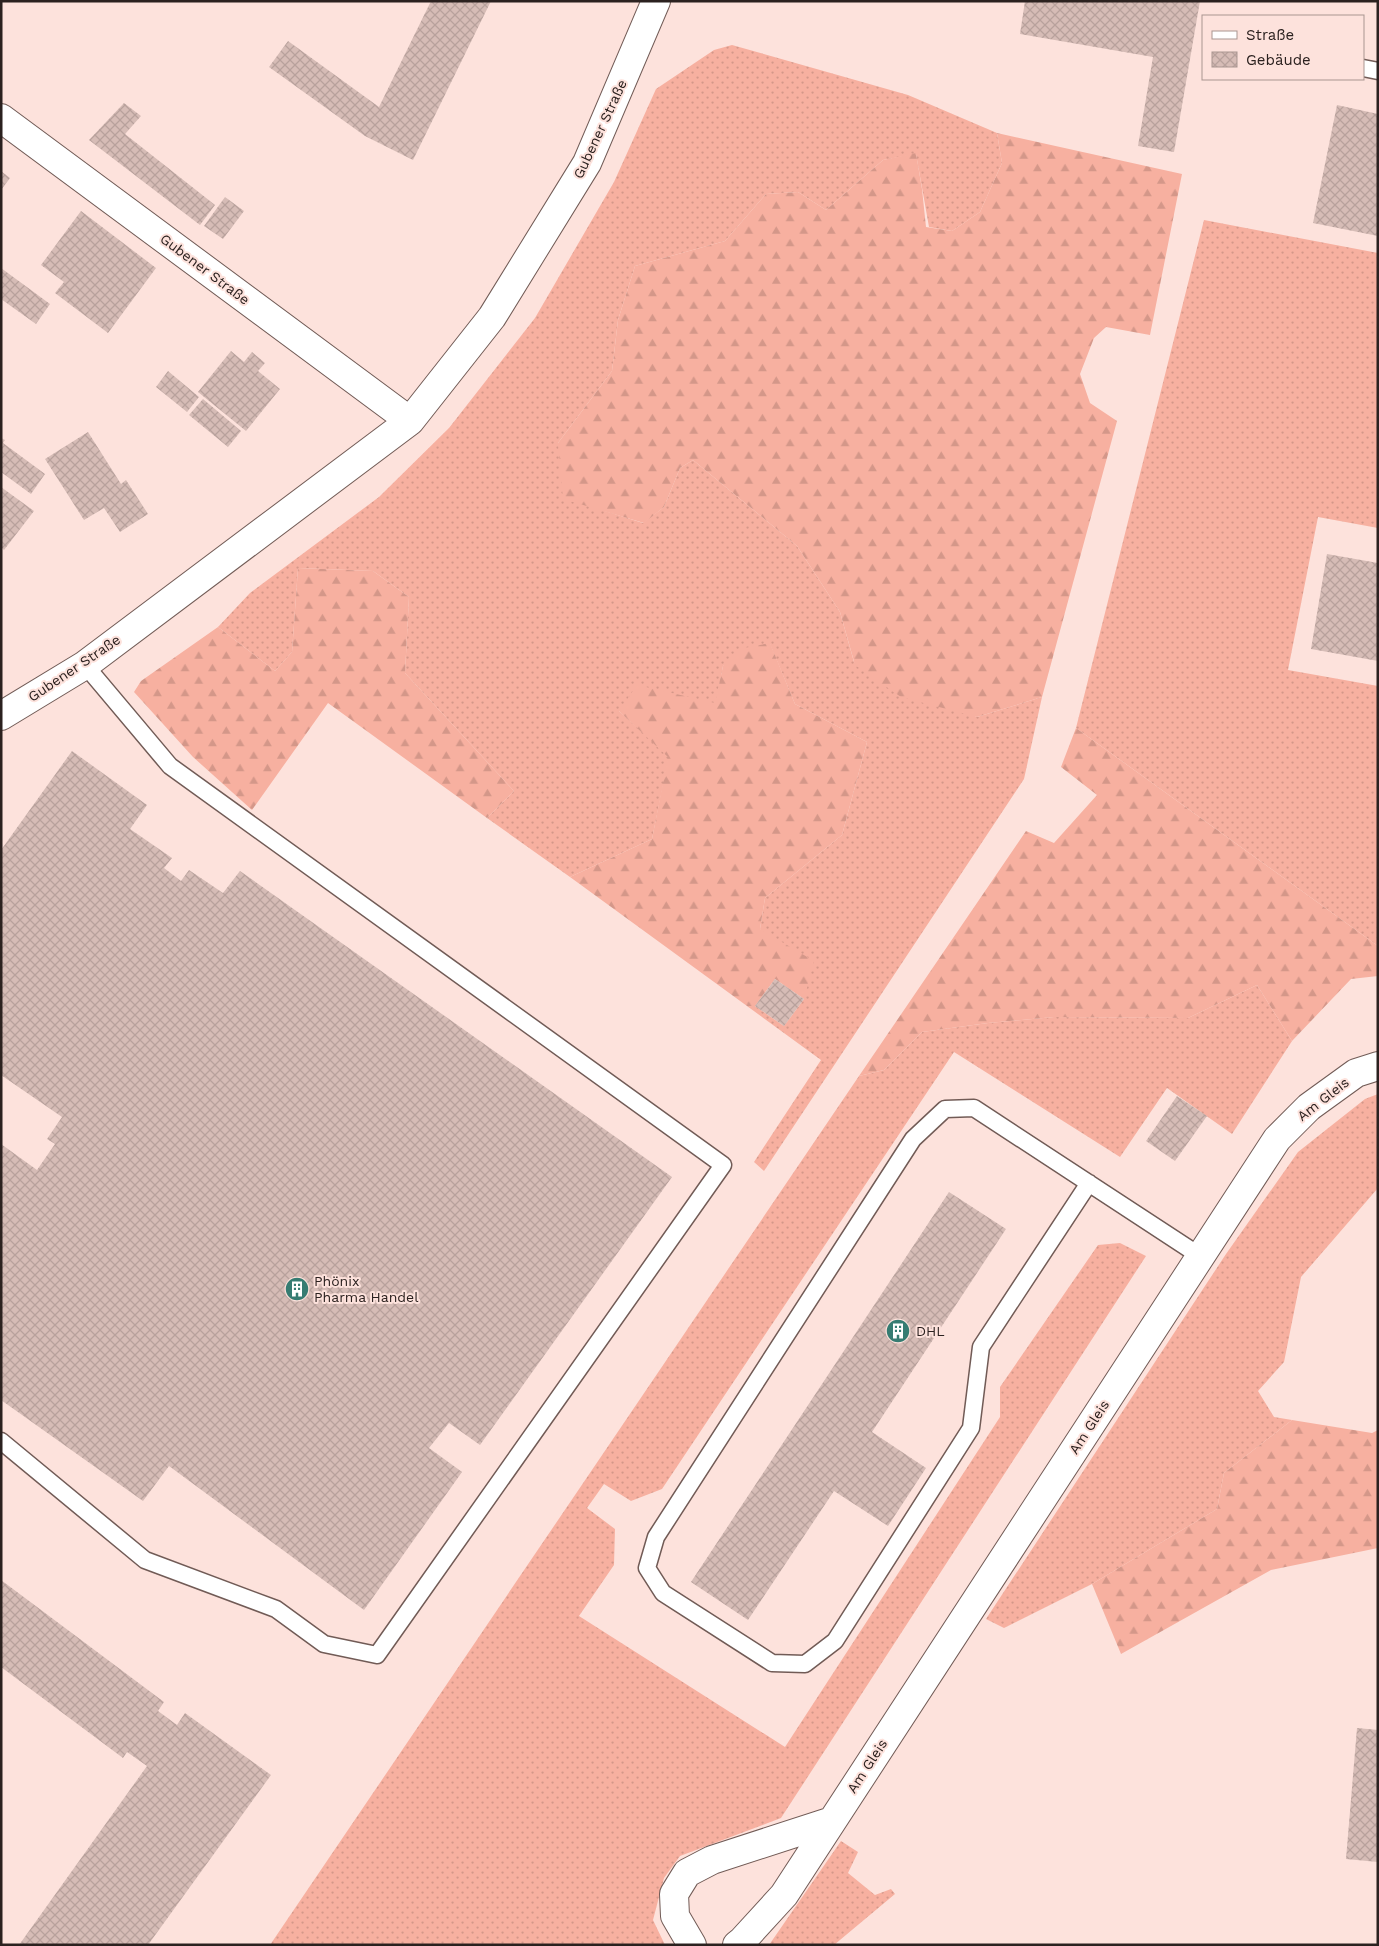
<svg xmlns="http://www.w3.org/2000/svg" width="1379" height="1946" font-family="'Work Sans',sans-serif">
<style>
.grass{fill:url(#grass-dots)}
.forest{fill:url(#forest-firs)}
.building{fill:url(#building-cross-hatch)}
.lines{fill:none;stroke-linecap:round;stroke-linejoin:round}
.lane-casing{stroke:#715b56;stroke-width:19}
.street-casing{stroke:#715b56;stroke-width:30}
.lane{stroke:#fff;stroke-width:16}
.street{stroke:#fff;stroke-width:28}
.labels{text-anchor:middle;stroke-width:4;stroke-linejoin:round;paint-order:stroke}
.street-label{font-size:14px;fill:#2b211f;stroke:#fde2dc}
.poi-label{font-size:14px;fill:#2b211f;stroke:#fde2dc;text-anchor:start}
</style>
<defs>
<pattern id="grass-dots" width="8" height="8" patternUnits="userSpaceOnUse" patternTransform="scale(1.25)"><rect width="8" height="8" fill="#f7b0a0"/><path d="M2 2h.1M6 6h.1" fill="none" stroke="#d49789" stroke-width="1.8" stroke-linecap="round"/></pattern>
<pattern id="forest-firs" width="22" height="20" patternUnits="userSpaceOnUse" patternTransform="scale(1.25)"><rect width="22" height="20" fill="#f7b0a0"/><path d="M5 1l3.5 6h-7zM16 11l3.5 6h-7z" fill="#d49789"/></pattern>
<pattern id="building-cross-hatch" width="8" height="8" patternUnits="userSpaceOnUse" patternTransform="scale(1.25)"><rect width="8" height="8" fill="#d6bcb6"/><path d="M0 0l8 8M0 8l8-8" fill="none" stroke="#b8a19c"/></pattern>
</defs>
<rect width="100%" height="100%" fill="#fde2dc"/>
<path class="grass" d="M732,45L908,95L997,133L1002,163L980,212L952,231L929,227L916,154L883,160L826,210L798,192L766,194L725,241L635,266L618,320L612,371L558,443L605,511L643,523L664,507L680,468L693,460L797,546L840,612L854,662L977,717L1042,697L1024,779L764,1171L754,1162L821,1060L747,1006H755L784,1026L804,999L760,929L765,898L842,835L867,742L795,704L770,644L723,666L716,703L619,711L669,756L652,839L570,877L487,818L514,791L405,673L409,597L373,571L298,568L292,652L275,671L218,627L250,593L379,497L449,428L535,318L614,182L656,89L714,50Z
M1204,220L1378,253V528L1318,517L1288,670L1378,686V946L1076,728Z
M1257,985L1292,1041L1232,1134L1167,1088L1120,1157L954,1052L662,1489L631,1501L604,1484L587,1508L615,1529L614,1565L579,1616L785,1747L1000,1417V1387L1098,1245L1120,1243L1146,1256L781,1818L680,1856L664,1878L653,1920L665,1945H270L859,1076L884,1070L922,1032L988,1023L1054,1017L1188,1018Z
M1378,1094V1188L1301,1277L1284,1362L1258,1391L1274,1417L1292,1420L1224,1473L1217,1509L1092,1584L1004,1628L986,1619L1226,1254L1298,1152L1365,1099Z
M841,1841L858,1852L848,1873L875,1895L891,1889L895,1894L834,1945H769Z"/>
<path class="forest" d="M997,133L1182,174L1150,335L1106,327L1094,338L1080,374L1090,403L1117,421L1042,697L977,717L901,697L855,665L840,612L797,546L693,460L680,468L664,507L644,523L563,499L558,443L612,371L618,320L635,266L725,241L766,194L798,192L826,210L883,160L916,153L922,189L926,227L952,231L980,212L1002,163Z
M298,568L373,571L409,597L405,673L514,791L487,818L328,703L252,810L193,757L134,692L141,681L218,627L275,671L292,652Z
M770,643L795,704L867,742L842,835L765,898L760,929L814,961L804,999L775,979L755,1006H747L570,877L652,839L668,757L619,711L637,685L715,703L723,666L739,649Z
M1076,728L1378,946V976L1351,979L1292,1041L1257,985L1188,1018L1054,1017L988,1023L922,1032L884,1070L859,1076L1026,831L1054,843L1097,795L1061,767Z
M1292,1420L1372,1433L1378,1430V1548L1271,1570L1121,1654L1092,1584L1217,1509L1224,1473Z"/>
<path class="building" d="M431,1H491L413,160L365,136L269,67L288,41L379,107Z
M1025,1H1200L1174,152L1138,146L1153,57L1020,34Z
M124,103L141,116L125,134L215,205L200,225L89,140Z
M1337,105L1378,114V236L1313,223Z
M1,171L10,178L1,190Z
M225,197L244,211L223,239L204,226Z
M81,211L156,268L108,333L55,293L64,282L41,265Z
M1,268L50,304L36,324L1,299Z
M231,351L244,362L252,352L265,363L258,371L280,389L246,431L198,392Z
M168,371L199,397L187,412L156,387Z
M203,399L241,431L228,447L189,415Z
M88,432L121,484L126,480L148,514L120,532L104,508L84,520L45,459Z
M1,438L5,440L3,443L45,474L31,494L1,472Z
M1,487L34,511L4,550L1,547Z
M1327,554L1378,563V661L1311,649Z
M72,751L147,805L130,829L172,858L164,868L181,881L189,870L223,893L240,871L672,1177L480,1445L449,1423L429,1448L462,1472L364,1610L169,1466L143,1501L1,1400V1144L37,1170L55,1144L47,1139L62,1117L1,1075V850Z
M775,979L804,999L784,1026L755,1006Z
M1177,1096L1207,1116L1175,1161L1146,1141Z
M949,1192L1006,1229L872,1432L926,1468L888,1526L834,1491L748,1620L691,1582Z
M1,1580L164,1702L158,1711L177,1725L185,1713L271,1775L148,1945H19L147,1766L127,1752L123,1758L1,1667Z
M1357,1728L1378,1730V1862L1346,1859Z"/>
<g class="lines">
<g class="lane-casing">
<path id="lane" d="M1363,68L1378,71
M1089,1183L981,1347L971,1428L835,1641L805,1664L772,1663L663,1593L647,1568L656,1537L913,1139L945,1109L974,1108L1200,1256
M1,1441L145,1560L276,1609L324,1644L377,1655L723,1165L170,766L85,665"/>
</g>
<g class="street-casing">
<path id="street" d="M1,118L410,421
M1,716L85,665L410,421L492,317L587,163L656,1
M692,1945L675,1916L674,1894L687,1873L712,1860L832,1821
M737,1945L742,1941L784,1895L1277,1139L1309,1107L1356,1073L1378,1066"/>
</g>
<use href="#lane" class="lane"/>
<use href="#street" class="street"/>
</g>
<defs>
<g id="building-disc" transform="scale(1.25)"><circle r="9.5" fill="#367c72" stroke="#fde2dc"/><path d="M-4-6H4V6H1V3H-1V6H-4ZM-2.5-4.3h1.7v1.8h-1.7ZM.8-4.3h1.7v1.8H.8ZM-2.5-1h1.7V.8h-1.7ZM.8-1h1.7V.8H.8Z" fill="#fff"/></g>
</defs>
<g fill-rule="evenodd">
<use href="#building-disc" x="297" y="1289"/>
<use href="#building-disc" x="898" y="1331"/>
</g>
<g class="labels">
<g class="street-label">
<text transform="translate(600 129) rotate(-65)" y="5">Gubener Straße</text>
<text transform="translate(205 269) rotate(37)" y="5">Gubener Straße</text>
<text transform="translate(74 668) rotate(-34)" y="5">Gubener Straße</text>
<text transform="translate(1323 1099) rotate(-38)" y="5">Am Gleis</text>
<text transform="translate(1089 1427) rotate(-57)" y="5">Am Gleis</text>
<text transform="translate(867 1766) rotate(-57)" y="5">Am Gleis</text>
</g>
<g class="poi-label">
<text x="314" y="1286">Phönix<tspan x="314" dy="16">Pharma Handel</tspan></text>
<text x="916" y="1336">DHL</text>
</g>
</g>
<rect width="1379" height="1946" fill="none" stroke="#2b211f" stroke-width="5"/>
<rect x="1202" y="15" width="162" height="65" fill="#fde2dc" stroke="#a99590"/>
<rect x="1212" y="31" width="25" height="8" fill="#ffffff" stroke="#a99590"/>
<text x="1246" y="40" font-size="15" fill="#2b211f">Straße</text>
<rect x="1212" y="52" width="25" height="15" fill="url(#building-cross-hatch)" stroke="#a99590"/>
<text x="1246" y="65" font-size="15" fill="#2b211f">Gebäude</text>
</svg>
